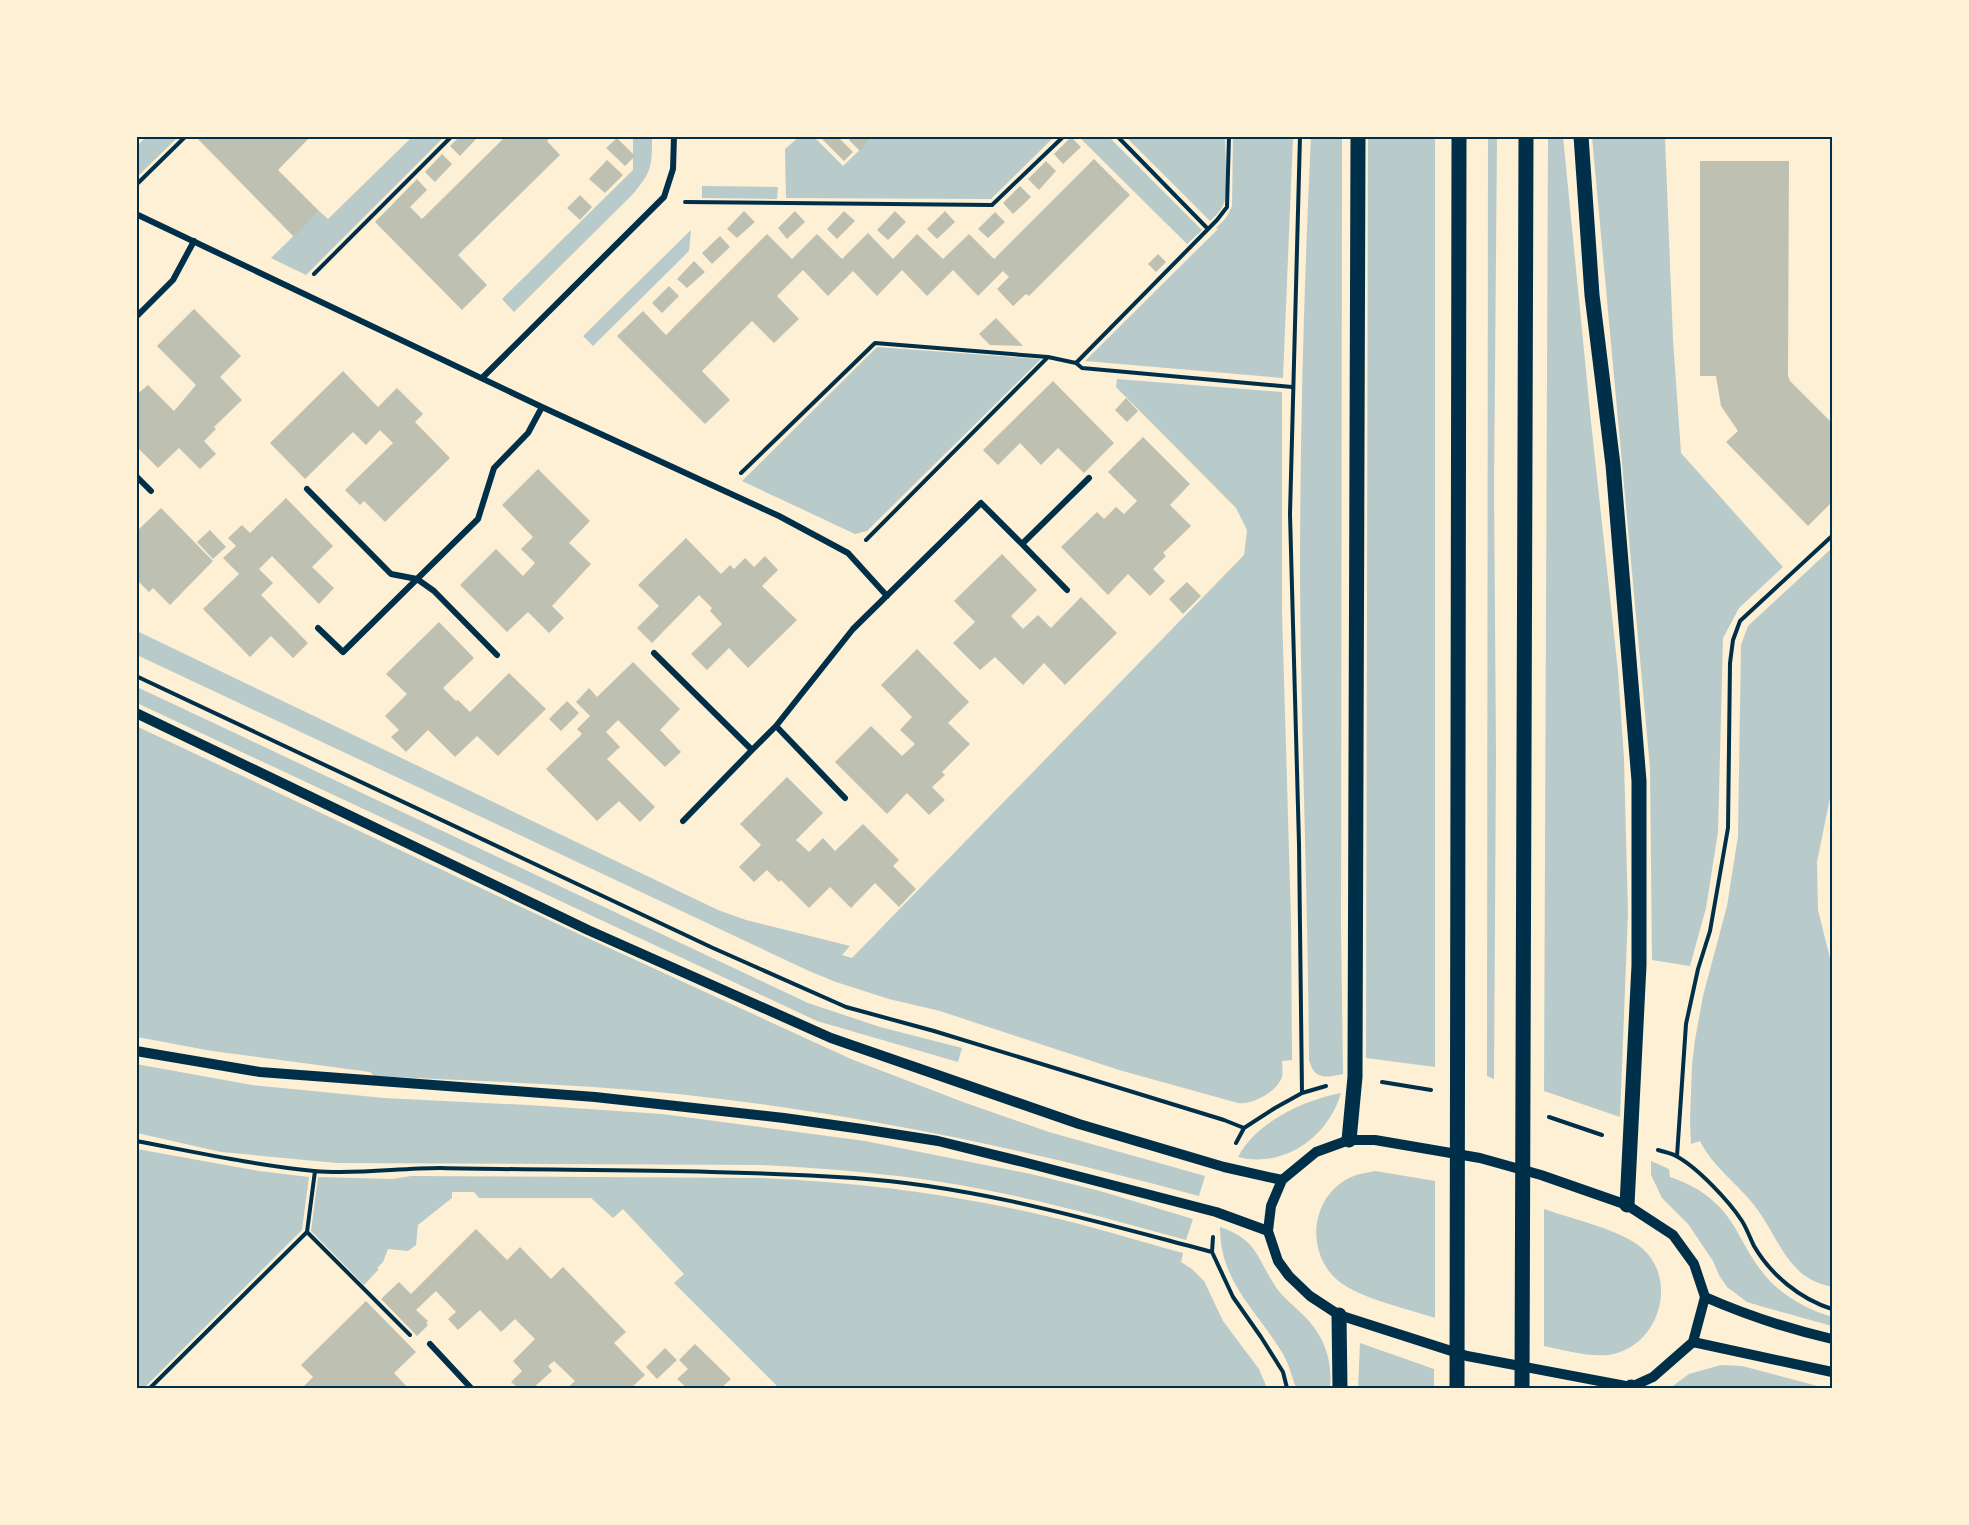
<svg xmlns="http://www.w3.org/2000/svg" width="1969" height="1525" font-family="'Exo 2',sans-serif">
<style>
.green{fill:#b9caca}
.building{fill:#bec0b2}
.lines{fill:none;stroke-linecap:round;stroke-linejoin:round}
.path{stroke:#003049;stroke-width:4}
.minor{stroke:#003049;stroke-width:6}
.tertiary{stroke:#003049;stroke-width:10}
.primary{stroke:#003049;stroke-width:15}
.neatline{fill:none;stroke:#003049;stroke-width:2}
</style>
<rect width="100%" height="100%" fill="#fdf0d5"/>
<path class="green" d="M1563,136L1591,422L1618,671L1624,759L1628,913L1620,1117L1544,1091L1548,137Z
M146,137H178L137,177V146Z
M412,137H444L306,275L271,258L319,211L328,219Z
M633,137H652C652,166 652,172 632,195L514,312L502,299L633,170Z
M799,137H814L843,166L873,137H1054L991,199L786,198L785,149Z
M1079,137H1109L1202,230L1187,244Z
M1126,137H1225C1225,153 1229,188 1224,203C1222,210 1215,216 1210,221Z
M1233,137H1293L1283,378L1085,361L1218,229L1216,228L1226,218L1232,206Z
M1311,137H1342L1341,928L1343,1074C1326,1078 1314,1080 1309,1060C1308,899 1301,738 1300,577C1300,430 1304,283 1311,137Z
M1368,137H1435V1067L1366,1058Z
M1497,137L1494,487L1496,754L1494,1079L1487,1076L1488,137Z
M1592,137H1665L1673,340L1681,453L1783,567L1739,608L1723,638L1718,832L1706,908L1690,966L1652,960L1650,768Z
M702,186L778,187L777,199L702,198Z
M691,230L689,251L593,346L583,336Z
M877,347L1041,359L867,531L855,534L742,481Z
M1117,379L1282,392V611L1291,919L1292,1060L1282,1061C1282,1068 1284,1075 1280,1081C1274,1093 1251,1105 1238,1103L1119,1070L940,1011L889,999L836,982L809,971L137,655V631L718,910L746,920L850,946L842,955L852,958L1244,555L1247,530L1236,508L1116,387Z
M1832,548V788L1817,862L1818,910L1832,966V1287C1822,1285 1807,1279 1799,1271C1779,1252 1771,1226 1754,1205C1737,1183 1712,1166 1700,1141L1691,1144L1690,1121L1692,1065L1695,1040L1703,996L1727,906L1738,836L1741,645L1748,626Z
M137,687L808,1003L880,1027L962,1048L958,1062L817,1021L137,703Z
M136,726L581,935L851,1059L963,1102L1049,1132L1205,1176L1199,1196C1027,1149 855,1113 678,1094C577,1084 476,1081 374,1076L370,1072L212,1051L137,1037Z
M136,1064L252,1085L384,1098L528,1105L662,1114L865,1141L1031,1174L1100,1191L1193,1219L1186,1240C1120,1222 1054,1203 986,1190C912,1175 837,1169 762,1165L337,1163L221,1152L137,1133Z
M1341,1093C1329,1136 1284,1169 1238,1157C1256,1122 1304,1100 1341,1093Z
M137,1149L259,1171L309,1177L302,1230L144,1388H136Z
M1651,1161L1669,1169L1670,1177C1697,1186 1719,1201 1734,1226C1745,1245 1754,1264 1769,1280C1786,1298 1809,1310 1832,1317V1326L1760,1306L1747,1302L1727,1287L1719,1275L1713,1261L1688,1224L1662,1198L1651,1175Z
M1375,1171L1435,1181V1318C1406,1308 1354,1298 1333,1276C1306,1247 1312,1197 1349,1178C1357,1174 1366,1173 1375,1171Z
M411,1176L761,1178C857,1182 953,1194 1046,1216C1092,1226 1138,1241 1183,1253L1181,1262L1192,1269L1204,1281L1223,1321L1259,1369L1267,1388H779L674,1283L684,1274L623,1209L613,1218L591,1198H479L474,1192H452V1198L418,1225L416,1245L408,1251L388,1249L383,1262L377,1268L379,1269L364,1285L311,1231L318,1177L392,1179Z
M1544,1209C1572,1219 1610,1227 1635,1243C1682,1273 1661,1348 1608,1355C1587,1357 1564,1350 1544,1346Z
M1220,1227C1260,1241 1256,1259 1278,1290C1285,1299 1293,1305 1301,1313C1323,1333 1333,1359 1330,1388H1296C1292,1377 1289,1364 1283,1354C1257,1310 1220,1283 1220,1227Z
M1360,1343L1434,1369V1388H1358Z
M1721,1365L1742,1366L1825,1388H1670L1689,1374Z"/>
<path class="building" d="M195,136H311L278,170L319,211L294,237Z
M460,136H474L476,139L460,156L450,146Z
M506,136H552L547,141L560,155L458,255L487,285L462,310L375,222L417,179L427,190L410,207L422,219Z
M819,136H837L853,152L844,161Z
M852,136H873L860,151L849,140Z
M1071,137L1081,147L1063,164L1054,154Z
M617,138L635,156L625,166L606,148Z
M442,154L452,164L435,182L425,172Z
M1094,159L1130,195L1029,296L1026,294L1013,306L997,289L1009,277L1003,271L978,296L953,270L927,296L902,270L877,296L853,271L828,296L803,270L777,296L799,319L774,343L752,321L702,371L730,400L705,424L617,336L643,311L666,335L767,234L792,259L817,234L842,259L868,233L893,259L917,234L943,259L969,234L994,259Z
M607,160L623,175L605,193L589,179Z
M1046,161L1056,171L1039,190L1028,179Z
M1700,161H1789L1788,376L1790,381L1832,423V502L1808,526L1726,442L1738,431L1721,406L1716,376H1700Z
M1020,186L1031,197L1013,214L1003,203Z
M580,195L592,207L580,220L567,208Z
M744,211L755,222L737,238L727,229Z
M795,211L805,222L787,239L778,228Z
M844,211L855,221L837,239L827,229Z
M895,211L906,222L888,240L877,230Z
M945,211L955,222L937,239L927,229Z
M995,212L1005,222L988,238L978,229Z
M720,236L730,247L712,264L702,253Z
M1158,254L1166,262L1156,272L1148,264Z
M694,261L705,272L687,288L677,279Z
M669,286L679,296L662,313L652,303Z
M194,309L241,356L220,377L242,400L214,427L216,429L204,441L216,454L200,469L179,448L158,468L136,446V395L148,385L174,411L196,385L157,346Z
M996,318L1023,346L990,345L979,334Z
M343,371L378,407L397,388L423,414L415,422L450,458L385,522L364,501L360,505L345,490L393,443L380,430L366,445L353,432L305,479L270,443Z
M1053,381L1114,443L1084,473L1058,448L1041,465L1020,443L998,465L983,450Z
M1126,398L1138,411L1127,422L1115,410Z
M1143,437L1190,484L1170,505L1191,526L1163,553L1166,556L1153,569L1165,581L1150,596L1128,574L1108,595L1061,547L1097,512L1104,519L1116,507L1124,514L1137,501L1108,472Z
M538,469L590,521L569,543L591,564L552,606L564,618L549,633L528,612L507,632L460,585L496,549L523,576L535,563L521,549L533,537L502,505Z
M286,498L333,546L312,567L334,588L319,604L272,556L259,569L273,583L261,595L308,643L293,658L271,636L250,657L203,609L239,574L223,558L236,546L228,538L242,525L250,533Z
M161,508L213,561L170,605L153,588L149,592L136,579V532Z
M210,530L226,547L213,559L197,542Z
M686,538L721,574L730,565L734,569L745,558L754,567L765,556L778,570L762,586L797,620L748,668L729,648L707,670L691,654L722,624L710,611L712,608L699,595L652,643L637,628L659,606L638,585Z
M1002,554L1037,590L1011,616L1023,629L1038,615L1051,628L1081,597L1117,633L1065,685L1044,663L1023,685L995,657L980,670L953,643L975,622L954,601Z
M1187,582L1201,596L1183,614L1169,599Z
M439,622L474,658L443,688L456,701L458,700L470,712L509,673L546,709L498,756L477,736L455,757L428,730L406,752L391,737L399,730L385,716L407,694L386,674Z
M917,649L969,702L948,723L970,744L942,772L945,775L932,787L945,800L929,815L907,793L887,814L835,762L871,726L902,756L915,744L900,730L912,717L881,685Z
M633,662L680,709L660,730L681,752L665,767L618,720L606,732L620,747L607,759L655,807L640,822L619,801L597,821L546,769L582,734L577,729L590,716L576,702L589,688L597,697Z
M567,701L579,713L561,731L549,719Z
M787,777L823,813L796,840L809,852L823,838L835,851L863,824L899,860L893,866L916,889L899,907L875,883L851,908L830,887L809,908L781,880L779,882L767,870L754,882L739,867L761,845L740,824Z
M476,1229L507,1260L520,1247L551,1279L563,1267L626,1332L614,1343L645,1375L631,1388H567L575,1381L554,1361L548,1366L552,1371L533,1388H518L511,1382L522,1371L513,1361L535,1339L515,1319L501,1332L480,1310L458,1330L448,1319L456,1312L436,1291L416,1310L428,1321L426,1323L428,1325L417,1336L381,1299L399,1282L411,1294Z
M366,1301L416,1352L394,1373L408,1388H302L313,1377L301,1365Z
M695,1344L731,1379L721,1388H687L677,1379L688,1369L679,1360Z
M665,1348L677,1360L657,1379L646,1367Z"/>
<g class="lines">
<path class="path" d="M1117,136L1208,229
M1300,136L1290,514L1299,844L1302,1093
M136,185L186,136
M685,202L992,205L1064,136
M314,274L452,136
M1076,363L1217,220L1227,207L1229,136
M741,473L875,343L1048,357L1076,363L1082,368L1292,387
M866,540L1048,357
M136,676L713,948L846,1007L934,1031L1224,1120L1244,1128
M1382,1082L1431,1090
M1549,1117L1602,1135
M136,1141C195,1152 254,1165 314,1171C356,1175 398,1168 440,1168C578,1171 716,1169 854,1178C976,1186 1094,1221 1212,1252
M1236,1143L1244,1128L1275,1108L1302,1093L1326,1086
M1658,1150C1664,1152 1671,1153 1676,1156C1697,1167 1729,1201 1742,1221C1747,1229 1750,1238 1754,1246C1771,1275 1800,1299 1832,1309
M1677,1156L1686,1024L1698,969L1710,931L1728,828L1730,663L1733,640L1740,621L1832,536
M307,1232L410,1335
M1213,1237L1212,1252L1233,1297L1261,1337L1283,1372L1287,1388
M150,1388L307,1232L315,1171"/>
<path class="minor" d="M136,214L542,407L779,516L848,553L887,596
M136,317L173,280L194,241
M482,378L664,197L673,169L674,136
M136,476L151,491
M307,489L391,574L417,579L343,652L318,628
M1022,544L1067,590
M654,653L752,750L776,726
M497,655L434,591L417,579L478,519L494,468L528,433L542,407
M845,798L776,726L853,629L981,503L1022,544L1089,478
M683,821L752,750
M430,1344L471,1388"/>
<path class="tertiary" d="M136,713L588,930L831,1038L1079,1124L1224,1167L1282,1180
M136,1051L260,1072L595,1097L784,1118L862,1129L938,1141L1023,1162L1216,1212L1268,1231
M1349,1140H1375L1480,1158L1541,1175L1627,1205L1673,1235L1694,1264L1705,1297L1693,1342L1653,1377L1631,1387L1467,1356L1339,1315L1310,1296L1289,1276L1278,1261L1268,1231L1271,1206L1282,1180L1316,1152Z
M1705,1297C1746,1315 1789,1329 1832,1339
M1693,1342L1832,1372"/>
<path class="primary" d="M1581,136L1592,295L1613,465L1639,781V965L1627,1205
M1349,1140L1355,1077L1358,136
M1339,1315L1340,1388
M1631,1387V1388
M1457,1388L1459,136
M1522,1388L1526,136"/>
</g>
<rect width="1969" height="1525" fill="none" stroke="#fdf0d5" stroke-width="276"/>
<rect x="138" y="138" width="1693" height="1249" class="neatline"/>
</svg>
